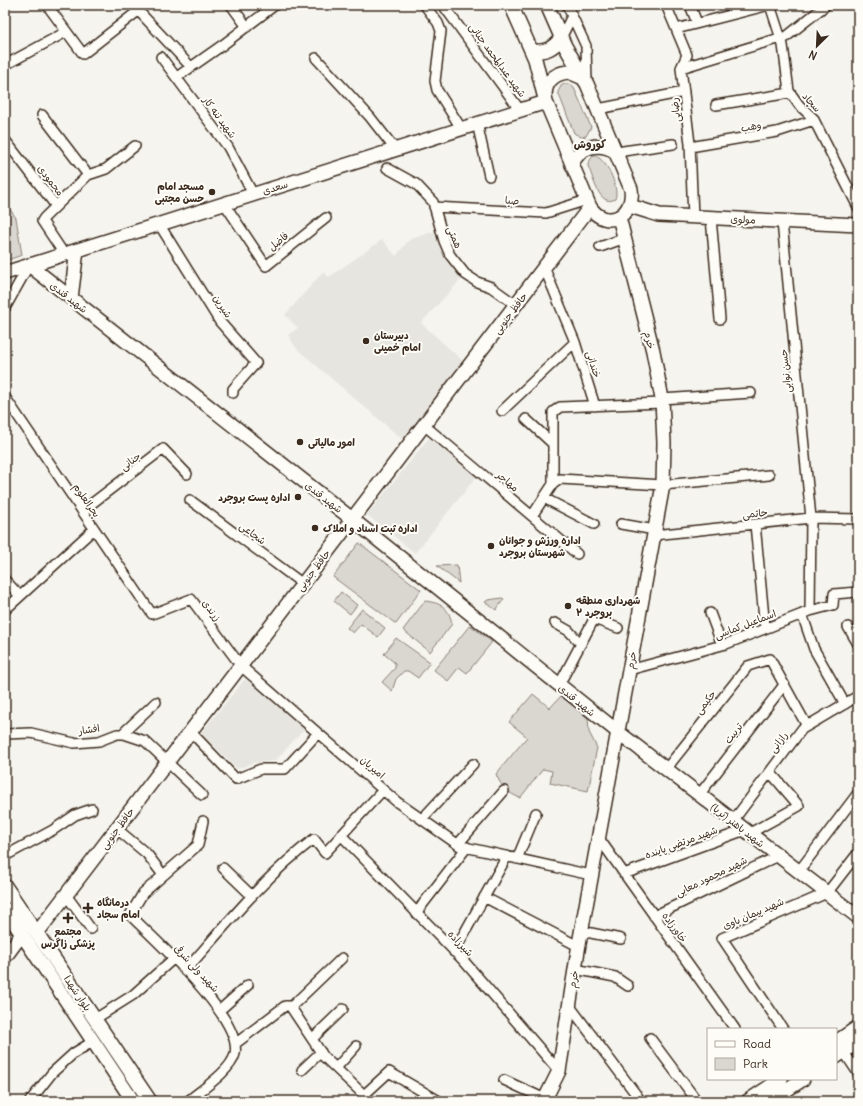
<svg xmlns="http://www.w3.org/2000/svg" width="863" height="1106" font-family="Delius,'Playpen Sans Arabic',sans-serif">
<style>
.built{fill:#e7e5df}
.green{fill:#dad6d0;stroke:#8a8077}
.lines{fill:none;stroke-linecap:round;stroke-linejoin:round}
.street-casing{stroke:#3b2a1e;stroke-width:12}
.secondary-casing{stroke:#3b2a1e;stroke-width:16}
.street{stroke:#fdfcf7;stroke-width:9}
.secondary{stroke:#fdfcf7;stroke-width:13}
.poi-dot{fill:#3b2a1e;stroke:#fdfcf7;stroke-width:1.5}
.labels{text-anchor:middle;stroke-width:4;stroke-linejoin:round;paint-order:stroke}
.street-label{font-size:10px;fill:#3b2a1e;stroke:#fdfcf7}
.poi-label{font-size:10px;font-weight:bold;fill:#3b2a1e;stroke:#fdfcf7;text-anchor:start}
.neighbourhood-label{font-size:11px;font-weight:bold;fill:#3b2a1e;stroke:#fdfcf7}
</style>
<rect width="100%" height="100%" fill="#f5f4ee"/>
<filter id="ink" filterUnits="userSpaceOnUse"><feTurbulence type="fractalNoise" baseFrequency=".025" numOctaves="2"/><feDisplacementMap in="SourceGraphic" scale="8" xChannelSelector="R" yChannelSelector="G"/><feConvolveMatrix kernelMatrix="1 2 1 2 8 2 1 2 1" color-interpolation-filters="sRGB"/></filter>
<g filter="url(#ink)">
<path class="built" d="M435,231L453,266L463,277L421,323L464,362L403,440L296,348L288,335L298,328L285,315L323,272L329,277L382,240L396,256L409,240Z
M429,438L477,476L415,553L367,515Z
M245,679L305,728L275,761L253,763L237,769L201,733Z"/>
<path class="green" d="M564,84H569L574,88L591,127L586,136L581,137L574,133L558,92L561,86Z
M593,156C605,155 620,188 615,199C599,208 593,176 588,166V163Z
M5,202L16,218L22,255L5,261Z
M359,543L421,590L396,624L333,577Z
M457,565L459,583L437,566Z
M341,592L357,605L350,614L334,601Z
M502,598L504,599L496,610L485,602L488,600Z
M425,601C441,603 449,607 452,624L430,652L403,630Z
M362,609L385,628L378,637L361,624L353,633L347,628Z
M470,625L492,642L467,673L459,667L448,681L434,670Z
M396,638L430,662L418,678L408,671H404L396,679L392,691L382,682L395,668V663L384,654Z
M533,694L550,708L561,696L588,718L589,732L597,748L588,791L550,783L552,771L543,769L520,798C508,793 501,787 496,774L527,737L509,722Z"/>
<g class="lines">
<g class="street-casing">
<path id="street" d="M47,5L83,54L138,11
M133,5L191,67
M231,5L247,27
M443,5L520,110
M567,5L586,46L587,82
M666,5L687,55L681,68L690,144L693,217
M690,5L697,23
M770,5L783,45L789,91L799,105L813,118L858,207
M426,7L438,23L441,31L435,81L437,90L461,128
M858,23V25
M676,29L769,5
M561,38L572,16
M781,41L826,5
M161,57L228,147L253,194
M316,58L370,117L395,149
M5,65L66,32
M681,68L780,38
M177,77L224,44L275,5
M716,105L790,93
M598,109L684,92
M42,115L88,175
M477,123L489,176
M5,140L56,206
M690,147L777,132L814,120
M616,152L673,144
M387,168L416,184L433,202L444,241L450,255L465,274L477,282L491,287L516,305
M224,203L266,266L326,218
M434,207L546,213L587,200
M711,218L720,319
M782,222L811,518L810,611
M159,224L220,322L256,363L233,389V393
M600,247L625,238
M64,254L42,221L44,218L88,175L106,169L135,146
M544,267L575,342L595,406
M5,308L29,265
M5,397L152,614L191,599L241,666L397,802L460,846L591,875
M662,399L751,393
M502,411L575,342
M526,419L553,444
M424,425L577,554
M553,484V412L560,407L662,403
M544,498L594,524
M190,500L303,584
M82,511L163,449L187,474
M532,516L553,484L560,479L663,485L769,475
M621,524L655,530
M755,524L765,628
M654,535L811,518L858,519
M5,580L20,596
M5,610L94,529
M710,613L722,645
M802,614L814,649L845,704
M555,623L569,631L581,644
M848,627L858,644
M629,670L726,644L810,611L833,605L834,594L858,592
M559,685L594,619L618,628
M191,732L236,779L261,769H285L318,733
M5,734L31,733L74,743L99,741L117,734H124L145,741L202,795
M122,734L156,702
M666,769L748,666L770,659L807,726
M699,795L784,685
M422,819L473,764
M733,821L802,729L858,696
M117,829L147,854L163,875
M750,833L799,806L770,772
M341,835L463,960L559,1071
M598,837L735,1029
M458,844L504,791
M5,856L53,830L75,815L92,809
M517,859L536,813
M223,868L252,896
M799,871L858,793
M624,874L745,830
M66,895L91,929
M484,897L578,946
M416,913L467,847
M654,916L778,856
M581,931L621,939
M454,952L507,856
M575,969L615,977L628,986
M185,971C226,925 265,876 314,839L325,853L383,790
M569,1005L641,1101
M290,1006L324,1057L364,1095L389,1072L439,1101
M220,1010L248,985
M95,1019L133,995L173,959
M783,1029L722,938L827,893L858,853
M650,1038L697,1101
M312,1039L343,1009
M235,1044L285,1006H292L342,958
M844,1052L858,1073
M336,1068L356,1046
M302,1070L321,1052
M504,1080L545,1099
M30,1101L52,1073L74,1053L94,1041
M188,1101C201,1090 231,1071 235,1054C243,1018 155,940 130,915L143,893L198,845L203,821"/>
</g>
<g class="secondary-casing">
<path id="secondary" d="M511,5L535,59L544,95
M547,5L565,46L584,79
M532,51C545,52 553,49 561,38
M569,72L583,78L587,84L631,189C635,216 606,231 590,207L546,102C542,85 552,73 569,72Z
M572,165C578,146 600,141 616,152
M630,206L659,215L858,225
M29,265L352,519L618,732L858,917
M5,273L546,102
M71,298L77,250
M5,886L150,1101
M5,909L133,1101
M37,933L590,207
M5,957L22,934
M836,1042L858,1027
M836,1057L858,1042
M544,1101L559,1071L579,944L663,485L664,443L662,399L653,351L619,217
M748,1101L781,1079
M770,1101L803,1079"/>
</g>
<use href="#street" class="street"/>
<use href="#secondary" class="secondary"/>
</g>
</g>
<g class="poi-dot">
<circle cx="212" cy="192" r="4"/>
<circle cx="366" cy="341" r="4"/>
<circle cx="300" cy="442" r="4"/>
<circle cx="298" cy="497" r="4"/>
<circle cx="315" cy="528" r="4"/>
<circle cx="491" cy="546" r="4"/>
<circle cx="568" cy="606" r="4"/>
<path d="M86 902h4v4h4v4h-4v4h-4v-4h-4v-4h4z"/>
<path d="M66 912h4v4h4v4h-4v4h-4v-4h-4v-4h4z"/>
</g>
<g class="labels">
<g class="street-label">
<text transform="translate(498 60) rotate(54)" y="4">شهید عبدالمحمد جنانی</text>
<text transform="translate(812 102) rotate(48)" y="4">سجاد</text>
<text transform="translate(675 110) rotate(-97)" y="4">رضایی</text>
<text transform="translate(220 117) rotate(54)" y="4">شهید تنه کار</text>
<text transform="translate(751 126) rotate(-10)" y="4">وهب</text>
<text transform="translate(51 180) rotate(52)" y="4">محمودی</text>
<text transform="translate(275 187) rotate(-17)" y="4">سعدی</text>
<text transform="translate(512 200) rotate(3)" y="4">صبا</text>
<text transform="translate(743 219) rotate(3)" y="4">مولوی</text>
<text transform="translate(455 237) rotate(67)" y="4">همتی</text>
<text transform="translate(278 241) rotate(-39)" y="4">فاضل</text>
<text transform="translate(69 297) rotate(38)" y="4">شهید قندی</text>
<text transform="translate(223 306) rotate(56)" y="4">شیرین</text>
<text transform="translate(510 313) rotate(-53)" y="4">حافظ جنوبی</text>
<text transform="translate(650 340) rotate(76)" y="4">خرم</text>
<text transform="translate(594 364) rotate(73)" y="4">خندانی</text>
<text transform="translate(785 371) rotate(-96)" y="4">حسن نوابی</text>
<text transform="translate(130 461) rotate(-37)" y="4">جنانی</text>
<text transform="translate(508 481) rotate(40)" y="4">مهاجر</text>
<text transform="translate(324 497) rotate(38)" y="4">شهید قندی</text>
<text transform="translate(87 500) rotate(55)" y="4">بحرالعلوم</text>
<text transform="translate(755 513) rotate(-6)" y="4">حاتمی</text>
<text transform="translate(253 533) rotate(37)" y="4">شجاعی</text>
<text transform="translate(313 570) rotate(-53)" y="4">حافظ جنوبی</text>
<text transform="translate(212 610) rotate(54)" y="4">زرندی</text>
<text transform="translate(745 624) rotate(-21)" y="4">اسماعیل کماسی</text>
<text transform="translate(631 660) rotate(-80)" y="4">خرم</text>
<text transform="translate(577 700) rotate(39)" y="4">شهید قندی</text>
<text transform="translate(705 702) rotate(-52)" y="4">حکیمی</text>
<text transform="translate(89 729) rotate(-9)" y="4">افشار</text>
<text transform="translate(733 733) rotate(-52)" y="4">تربیت</text>
<text transform="translate(778 742) rotate(-53)" y="4">رازانی</text>
<text transform="translate(373 767) rotate(41)" y="4">امیریان</text>
<text transform="translate(738 825) rotate(38)" y="4">شهید باهنر (ثریا)</text>
<text transform="translate(117 828) rotate(-53)" y="4">حافظ جنوبی</text>
<text transform="translate(681 842) rotate(-20)" y="4">شهید مرتضی پاینده</text>
<text transform="translate(711 876) rotate(-26)" y="4">شهید محمود معابی</text>
<text transform="translate(753 913) rotate(-23)" y="4">شهید پیمان باوی</text>
<text transform="translate(675 927) rotate(54)" y="4">خاورزاده</text>
<text transform="translate(461 943) rotate(46)" y="4">شیرزاده</text>
<text transform="translate(197 968) rotate(47)" y="4">شهید ولی شرفی</text>
<text transform="translate(573 979) rotate(-81)" y="4">خرم</text>
<text transform="translate(78 993) rotate(56)" y="4">بلوار شهدا</text>
</g>
<g class="poi-label">
<text x="204" y="190" text-anchor="end">مسجد امام<tspan x="204" dy="12">حسن مجتبی</tspan></text>
<text x="374" y="339">دبیرستان<tspan x="374" dy="12">امام خمینی</tspan></text>
<text x="308" y="446">امور مالیاتی</text>
<text x="290" y="501" text-anchor="end">اداره پست بروجرد</text>
<text x="323" y="532">اداره ثبت اسناد و املاک</text>
<text x="499" y="544">اداره ورزش و جوانان<tspan x="499" dy="12">شهرستان بروجرد</tspan></text>
<text x="576" y="604">شهرداری منطقه<tspan x="576" dy="12">۲ بروجرد</tspan></text>
<text x="97" y="906">درمانگاه<tspan x="97" dy="12">امام سجاد</tspan></text>
<text x="68" y="935" text-anchor="middle">مجتمع<tspan x="68" dy="12">پزشکی زاگرس</tspan></text>
</g>
<g class="neighbourhood-label">
<text x="590" y="148">کوروش</text>
</g>
</g>
<rect width="863" height="1106" fill="none" stroke="#fdfcf7" stroke-width="20"/>
<rect x="10" y="10" width="843" height="1086" fill="none" stroke="#3b2a1e" stroke-width="1.5" filter="url(#ink)"/>
<rect x="707" y="1028" width="130" height="52" fill="#fdfcf7" stroke="#afa8a0"/>
<rect x="715" y="1041" width="20" height="6" fill="#fdfcf7" stroke="#afa8a0"/>
<text x="743" y="1048" font-size="12" fill="#3b2a1e">Road</text>
<rect x="715" y="1058" width="20" height="12" fill="#dad6d0" stroke="#afa8a0"/>
<text x="743" y="1068" font-size="12" fill="#3b2a1e">Park</text>
<g transform="translate(817 46) rotate(204)" stroke="#fdfcf7" stroke-width="3" paint-order="stroke">
<path d="M0-3L7 15L0 10L-7 15Z" fill="#3b2a1e"/>
<text y="-6" font-size="11" font-weight="bold" text-anchor="middle" fill="#3b2a1e">N</text>
</g>
</svg>
